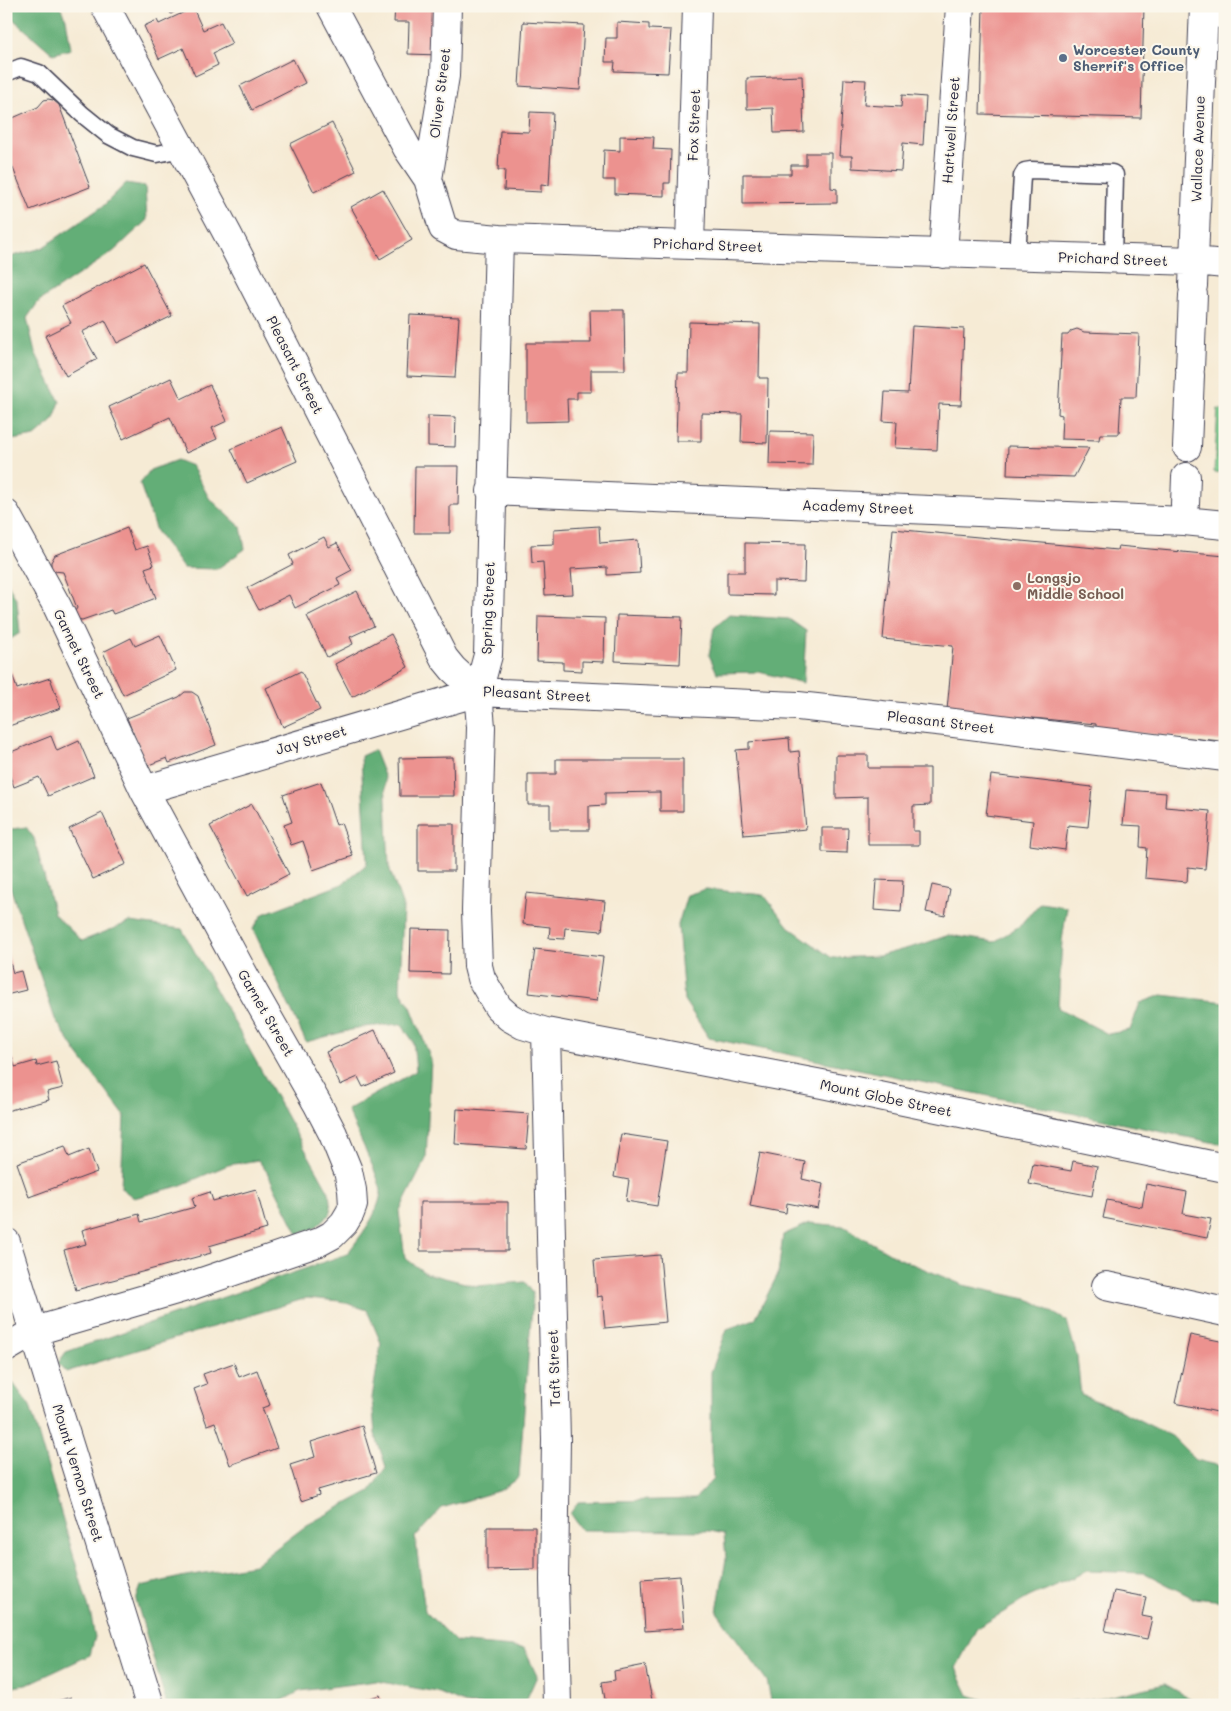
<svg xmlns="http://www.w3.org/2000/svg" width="1231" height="1711" font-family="Mali,sans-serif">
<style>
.green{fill:#7aca8b;stroke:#4e7663}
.forest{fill:#63ae77;stroke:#426859}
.building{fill:#ec928f}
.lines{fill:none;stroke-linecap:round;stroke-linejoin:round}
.lane-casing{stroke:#424052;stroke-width:19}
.street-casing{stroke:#424052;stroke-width:30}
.lane{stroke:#fff;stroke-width:16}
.street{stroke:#fff;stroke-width:28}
.service-dot{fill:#5c6f8a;stroke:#fbf7ec;stroke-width:2}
.education-dot{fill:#8d6e63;stroke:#fbf7ec;stroke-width:2}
.labels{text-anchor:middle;stroke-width:4;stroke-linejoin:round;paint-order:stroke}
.service-label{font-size:14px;font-weight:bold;fill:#4e5e75;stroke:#fbf7ec;text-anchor:start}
.street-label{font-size:14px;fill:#22223b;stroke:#fbf7ec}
.education-label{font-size:14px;font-weight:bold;fill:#785e54;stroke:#fbf7ec;text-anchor:start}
</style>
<rect width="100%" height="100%" fill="#fbf7ec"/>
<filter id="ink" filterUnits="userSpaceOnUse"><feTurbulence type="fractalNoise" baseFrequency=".02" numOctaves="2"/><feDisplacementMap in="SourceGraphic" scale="10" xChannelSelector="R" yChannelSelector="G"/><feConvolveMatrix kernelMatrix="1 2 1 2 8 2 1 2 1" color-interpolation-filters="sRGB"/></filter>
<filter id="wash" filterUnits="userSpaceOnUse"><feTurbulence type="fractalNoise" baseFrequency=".0096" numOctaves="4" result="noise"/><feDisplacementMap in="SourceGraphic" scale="20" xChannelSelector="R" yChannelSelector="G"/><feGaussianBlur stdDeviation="1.12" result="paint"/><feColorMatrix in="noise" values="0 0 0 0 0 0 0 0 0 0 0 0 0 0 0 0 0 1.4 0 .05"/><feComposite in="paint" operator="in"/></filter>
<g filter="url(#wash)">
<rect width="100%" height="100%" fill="#f6ebd5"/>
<path class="green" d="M1218,409L1225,410V473L1214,472Z"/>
<path class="forest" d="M6,6H60L66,19L71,49L53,54L6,13Z
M126,183L145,186L147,220L114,251L39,301L27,318L35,352L60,402L53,421L35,436L6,441V258L42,248L103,206Z
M177,460L192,466L209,498L241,527L245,549L217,569L183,568L156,531L140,484L150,470Z
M6,580L17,601L20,633L6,642Z
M729,615L789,619L806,631L803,683L759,672L717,673L709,655L714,628Z
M374,750L385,778L389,867L403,907L400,990L411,1007L431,1060L426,1159L399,1212L405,1258L425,1273L477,1286L525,1282L533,1293L519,1477L501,1490L442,1508L415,1537L425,1611L456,1642L524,1648L537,1676L524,1705H468L437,1692L376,1681L300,1691L274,1705H167L136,1600L141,1586L181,1577L254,1565L307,1525L370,1491L386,1467L375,1434L372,1398L381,1343L367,1310L340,1301L307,1298L66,1372L58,1363L66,1352L347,1254C361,1235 377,1217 381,1193C382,1182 353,1124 347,1110L416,1071L413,1041L401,1024L362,1027L306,1042L253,929L263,914L342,884L367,864L361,756Z
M26,827L34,838L54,914L82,941L130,922L182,929L329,1192L331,1213L315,1228L298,1234L267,1172L258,1160L228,1165L179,1186L134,1198L121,1188L124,1115L77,1053L55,1019L6,875V830Z
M706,889L764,895L789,927L832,958L879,956L923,944L949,935L994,942L1021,925L1040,903L1067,907L1062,941L1058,1008L1108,1034L1130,1030L1140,1003L1162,995L1225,1002V1145L709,1038L684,1000L678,925L687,895Z
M810,1223L843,1226L898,1258L963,1285L1031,1300L1067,1321L1077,1357L1081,1395L1115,1408L1173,1437L1196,1460L1225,1467V1601L1193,1598L1145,1573L1087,1571L1029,1597L977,1628L956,1668L969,1695L998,1705H772L767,1681L717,1612L726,1559L724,1534L709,1531L581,1530L570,1514L578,1502L695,1499L713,1479L711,1451V1372L727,1329L755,1319L778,1274L783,1235Z
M6,1383H13L30,1406L91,1616L95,1637L90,1655L26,1685L6,1688Z
M1165,1684L1193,1700L1194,1705H1024L1099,1699Z"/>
<g id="blocks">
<path class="building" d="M166,6H184L171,14Z
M395,6H441L440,55L408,54L409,22H394Z
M761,6H793V11H761Z
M875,6H937V10L875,8Z
M983,6H1144L1141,118L980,114Z
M193,8L203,30L221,22L232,44L213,53L218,65L195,76L183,48L159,59L144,26L157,20L159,24Z
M523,22L584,25L580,90L519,86Z
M617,22L649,24V29L671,30L668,73L614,71L615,62H605L606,38H617Z
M293,59L305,83L252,110L240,86Z
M802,76L804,132L774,133L773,108L747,109V78Z
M844,79L866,80L864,105L901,107L902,95L926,97L923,145L903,143L901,171L852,168V156H839Z
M48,99L53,100L59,105L90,187L30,210L6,151V121L38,107L44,100Z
M530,112L553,113L549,185L541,184V192L504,190L505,170H498L500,131L529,132Z
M332,123L356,171L314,192L290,144Z
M620,136L654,137L653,149L671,150L670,183H664V196L615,194V180H603L604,150L620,151Z
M806,153H831V188L837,189V203L743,204V174H791V165H806Z
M383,189L412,240L380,259L351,207Z
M144,263L172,316L117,343L105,320L82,332L97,359L66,376L45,336L71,323L62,306Z
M590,310H624L625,370H591V392H577V399H567L568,421L526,422V343H591Z
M410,315L459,317L455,378L407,376Z
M689,322L760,324L759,378H768L767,443L741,442L742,414L701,413V441H676L678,373H688Z
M912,326L964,329L961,405L939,404L937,450L895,448L897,422L883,421L885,392L908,393Z
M1077,329L1084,332L1139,334L1136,397H1121L1119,434H1100L1099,440L1061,439L1062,415L1058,414L1062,335H1068L1071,331Z
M171,378L181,399L210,385L227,421L212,428L217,439L186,453L170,417L123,439L109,407Z
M428,416L456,417L455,447L428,446Z
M282,427L297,461L247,483L231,449Z
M770,431L813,432L812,465L769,464Z
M1008,446L1089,448L1074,477L1007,475Z
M415,466H459L458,505H450V533H414Z
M599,526L600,543L638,540L640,573L607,575V567L571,569L573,594L545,595L543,562L532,563L531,545L554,544V529Z
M127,528L135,550L147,546L154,565L145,568L156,598L113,614L111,610L82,620L77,619L74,613L77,608L63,572L54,571L51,567V562L55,555Z
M893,529L1117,550L1118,546L1225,556V735H1221V741L1096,729V724L947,710L953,646L883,639Z
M324,537L329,547L337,543L352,570L337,578L340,585L295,608L289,595L259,610L247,588L293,564L289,555Z
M745,543L805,544L804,582L774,581V595L727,594V572H745Z
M357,591L374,626L350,637L353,644L327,657L307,616Z
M617,615L682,617L680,664L615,661Z
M538,616L605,618L604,662L582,661V671L563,670V662L537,661Z
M391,634L408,667L352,697L335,664Z
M160,635L176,670L123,695L103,652L131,638L135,646Z
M11,671L17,689L50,678L61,708L6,727V673Z
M301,671L320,710L283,727L266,688Z
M185,692H192L198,696L216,745L169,763L167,758L146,766L127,718L179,697Z
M51,736L57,751L79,741L94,776L48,796L39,777L14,787L6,766V754Z
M789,738L790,752L799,751L806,829L744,835L736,750L749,749V742Z
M836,755H868V768H930V805L913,806V831H919V845H868V797L836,798Z
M453,757L454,796H400L399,758Z
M556,759H683V811H660V792L605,793V805L589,806V830H550V805H528V774H556Z
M991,775L1092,787L1088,827L1068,825L1065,850L1030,845L1033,821L986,815Z
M321,782L336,825L341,823L353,856L313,870L303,841L291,845L284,825L292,822L283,795Z
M1126,790L1166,793L1165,807L1210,811L1205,869L1188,867L1187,882L1145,878L1147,848L1140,847L1141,826L1123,825Z
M252,804L289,874L247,896L210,826Z
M102,813L126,864L93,879L69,829Z
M418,824H454V871H418Z
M822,828H848L847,853L822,852Z
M876,880L903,881L901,912L874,910Z
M932,885L950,889L945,916L926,912Z
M526,893L605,901L602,931L565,928L564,939L549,938L550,927L523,924Z
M411,929L450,930L449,974L410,973Z
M6,948L13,973L21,971L26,990L6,995Z
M535,949L603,957L597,1001L529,993Z
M375,1030L394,1073L363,1087L358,1077L340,1085L326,1052Z
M12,1057L15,1067L36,1061L37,1066L56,1061L63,1088L47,1092L49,1100L6,1111V1059Z
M457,1109L529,1114L526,1149L455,1144Z
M621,1134L667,1141L657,1206L626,1201L629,1180L614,1177Z
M65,1146L69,1157L89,1149L97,1172L29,1197L17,1163Z
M760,1153L805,1162L802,1179L823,1184L818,1209L787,1203L786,1213L750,1206Z
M1073,1161L1097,1166L1092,1196L1029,1184L1033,1164L1071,1171Z
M1146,1184L1187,1192L1183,1214L1211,1219L1207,1238L1103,1218L1107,1200L1142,1207Z
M256,1189L267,1229L209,1246L211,1253L76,1290L64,1250L86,1244L82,1230L139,1214L141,1222L195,1207L192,1198L210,1192L213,1201Z
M420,1202H508V1251H420Z
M660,1255L666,1322L605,1328L602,1296L597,1297L594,1260Z
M1190,1335L1225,1342V1401L1222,1413L1175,1403Z
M234,1363L239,1377L257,1370L270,1405L262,1408L277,1448L230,1465L215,1422L207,1425L194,1389L207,1384L203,1374Z
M362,1426L376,1473L318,1490L319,1495L301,1501L290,1465L315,1457L311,1442Z
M487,1527H535V1569L487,1570Z
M680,1576L684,1628L645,1631L642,1579Z
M1114,1591L1146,1597L1142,1616L1152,1618L1147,1639L1105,1631Z
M645,1665L653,1705H606L602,1682L615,1680L614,1671Z
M380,1695L383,1705H356L355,1703Z
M71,1697L73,1705H47V1704Z"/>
</g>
</g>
<g filter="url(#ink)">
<use href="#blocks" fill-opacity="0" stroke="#424052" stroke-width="1"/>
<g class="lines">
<g class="lane-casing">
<path id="lane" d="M1204,19L1225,20
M6,73L21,67L39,73L82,114L108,135L133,148L157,154L182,149
M1017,256L1022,176L1025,171L1031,170L1112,173L1115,175L1113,259"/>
</g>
<g class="street-casing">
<path id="street" d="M105,6L228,235L444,658L453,669L478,692
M331,6L407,148L428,179L443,228L456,235L499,239L1194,261L1225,264
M428,179L445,76L447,6
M499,239L488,655L478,692L481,727L476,911L478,966L481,978L498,1007L509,1017L523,1025L546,1032L822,1084L1225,1168
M690,245L697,6
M943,254L960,6
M1193,286L1204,6
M1190,369L1193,295
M1187,447L1190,375
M491,491L1184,521L1225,525
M1185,504L1186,477
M6,514L57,606L144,790L250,986L318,1105L333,1134L348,1171L352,1190L353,1205L350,1213L344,1223L332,1235L319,1242L193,1285L35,1331L6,1348
M144,790L478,692L798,706L946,722L1225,757
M546,1032L556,1440L554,1580L557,1705
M6,1242L150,1705
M1106,1286L1225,1312"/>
</g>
<use href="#lane" class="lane"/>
<use href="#street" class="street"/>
</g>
</g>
<circle class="service-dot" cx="1063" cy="58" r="5"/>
<circle class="education-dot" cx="1017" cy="586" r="5"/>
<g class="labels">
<g class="service-label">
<text x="1073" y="55">Worcester County<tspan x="1073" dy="16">Sherrif's Office</tspan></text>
</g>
<g class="street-label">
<text transform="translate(440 93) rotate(-83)" y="5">Oliver Street</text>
<text transform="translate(694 125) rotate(-88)" y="5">Fox Street</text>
<text transform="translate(951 130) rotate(-86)" y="5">Hartwell Street</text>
<text transform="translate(1198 149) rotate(-88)" y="5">Wallace Avenue</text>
<text transform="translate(708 245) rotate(2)" y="5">Prichard Street</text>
<text transform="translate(1113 259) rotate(2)" y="5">Prichard Street</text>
<text transform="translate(295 365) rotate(63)" y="5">Pleasant Street</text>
<text transform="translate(858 507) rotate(2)" y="5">Academy Street</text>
<text transform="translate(488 608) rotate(-88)" y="5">Spring Street</text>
<text transform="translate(79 654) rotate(64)" y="5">Garnet Street</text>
<text transform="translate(537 694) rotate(3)" y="5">Pleasant Street</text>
<text transform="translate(941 722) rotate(7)" y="5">Pleasant Street</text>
<text transform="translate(311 740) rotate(-16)" y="5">Jay Street</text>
<text transform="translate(266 1013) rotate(60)" y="5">Garnet Street</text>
<text transform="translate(886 1098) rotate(12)" y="5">Mount Globe Street</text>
<text transform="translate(554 1368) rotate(-92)" y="5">Taft Street</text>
<text transform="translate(78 1473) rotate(73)" y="5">Mount Vernon Street</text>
</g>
<g class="education-label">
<text x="1027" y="583">Longsjo<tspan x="1027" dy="16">Middle School</tspan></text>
</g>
</g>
<rect width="1231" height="1711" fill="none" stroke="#fbf7ec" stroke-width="25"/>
</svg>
